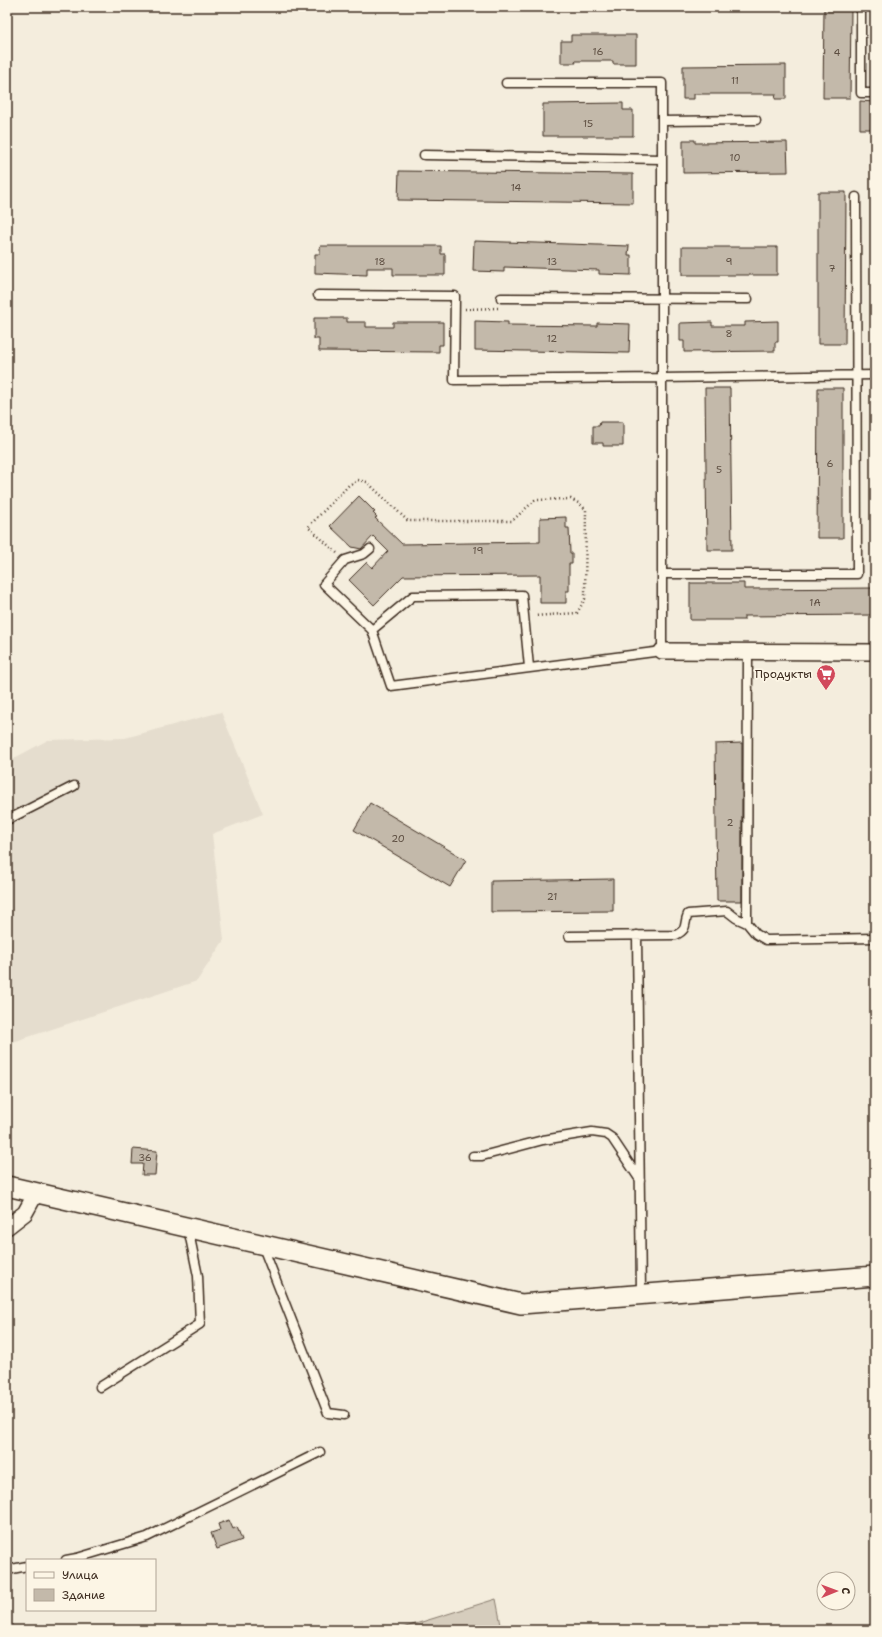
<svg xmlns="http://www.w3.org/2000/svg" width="882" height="1637" font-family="'Shantell Sans',sans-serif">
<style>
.built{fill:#e5ddce}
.green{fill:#d6cdbd;stroke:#887c6e}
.building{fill:#c3b9aa;stroke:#3b2a1e}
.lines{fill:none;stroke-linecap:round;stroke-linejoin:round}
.service-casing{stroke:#3b2a1e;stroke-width:11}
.minor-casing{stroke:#3b2a1e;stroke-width:18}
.tertiary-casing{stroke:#3b2a1e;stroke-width:22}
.path{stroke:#3b2a1e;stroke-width:2.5;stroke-dasharray:1 3;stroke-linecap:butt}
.service{stroke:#fcf5e5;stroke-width:8}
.minor{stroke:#fcf5e5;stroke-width:15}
.tertiary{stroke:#fcf5e5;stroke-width:19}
.labels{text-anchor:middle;stroke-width:3.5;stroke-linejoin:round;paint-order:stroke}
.number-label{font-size:10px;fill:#5d4e41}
.poi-label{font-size:12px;fill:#3b2a1e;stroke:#fcf5e5;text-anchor:end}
</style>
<rect width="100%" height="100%" fill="#f4eddd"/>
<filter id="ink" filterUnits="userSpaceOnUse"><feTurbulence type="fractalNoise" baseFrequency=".025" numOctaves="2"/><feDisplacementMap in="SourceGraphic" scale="8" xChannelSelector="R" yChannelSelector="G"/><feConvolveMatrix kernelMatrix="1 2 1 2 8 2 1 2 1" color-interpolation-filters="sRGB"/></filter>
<g filter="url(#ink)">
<path class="built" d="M221,712L263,814L212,834L224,940L197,981L13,1042L7,1030V762L48,740L125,738Z"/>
<path class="green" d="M496,1599L502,1630H396Z"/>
<path class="building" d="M824,7H851L850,98H823Z
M571,35H636V64H613V61H575L576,63H561V41H571Z
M786,65V99H775L776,94H694V99H683V66Z
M860,101L875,102V129H860Z
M623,103V110H633V136H543V104Z
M683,140H695V143L787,142L788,172L683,173Z
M399,171L633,174V203L398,200Z
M818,192H846L845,344H818Z
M474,241L629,246L628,255H631V275L599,274V270L504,267V272L473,271Z
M320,246H441V254H445V275H393V268H367V275L315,273V254H320Z
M682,247H777V275H682Z
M314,318H347V322H366V327H393V322H443V345H439V352L319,351V339H314Z
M475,321L508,322V325L597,326V323L630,324L629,353L475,350Z
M778,321V342H775V351L684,352V341H680V323L712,322V326H745V322Z
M705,388H730L732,550H707Z
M818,388H843V538H817Z
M600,422H623V446H603V443H593V426H599Z
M359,496L375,512L373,513L377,517L375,518L402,544L540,542V518L566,517V528H569L570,553H572V564H569V591H566V603H540V575L403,576L374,605L349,580L367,562L372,568L388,551L373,536L361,549L352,547L330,526Z
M690,583H744V589L875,588V615L744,616V620H690Z
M742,743V901H717L715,744Z
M370,803L466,860L450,887L354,830Z
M613,879V911L491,912V881Z
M133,1149L157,1151L155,1175H142L143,1164H132Z
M229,1520L233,1529L237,1527L242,1540L217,1549L211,1533L220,1530L218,1524Z"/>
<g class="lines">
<g class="service-casing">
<path id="service" d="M861,7V93H875
M662,121L756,120
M424,155L662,159
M318,295L455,296L454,380L662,378L875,375
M501,298L748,299
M370,549L364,554L345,560L324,584L372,630L391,686L662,651V83H506
M662,574H857L856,197
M372,630L413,596L522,595L529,667
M7,820L74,786
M747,923L748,651
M637,935L641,1294
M569,936L676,935C689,928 683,925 688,914L727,911L736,918L747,923L756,934L766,940L875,938
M473,1156H482L543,1140L592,1132L606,1134L612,1138L640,1180
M263,1247L328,1413L344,1415
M100,1387L200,1324L198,1276L188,1228
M66,1560L77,1558L147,1537L320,1452
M7,1570L27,1566"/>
</g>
<g class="minor-casing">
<path id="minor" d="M662,651L875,652
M7,1227L25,1213L36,1193"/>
</g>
<g class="tertiary-casing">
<path id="tertiary" d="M7,1186L521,1304L875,1276"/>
</g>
<path class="path" d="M465,309L498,308
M337,553L308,527L349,485L358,480L367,482L408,521H512L535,500L571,499L580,504L586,510L585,599L577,613L534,616"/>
<use href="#service" class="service"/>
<use href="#minor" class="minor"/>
<use href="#tertiary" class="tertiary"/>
</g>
</g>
<defs>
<g id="supermarket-pin" transform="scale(1)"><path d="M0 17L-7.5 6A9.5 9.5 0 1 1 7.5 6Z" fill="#d1495b" stroke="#fcf5e5"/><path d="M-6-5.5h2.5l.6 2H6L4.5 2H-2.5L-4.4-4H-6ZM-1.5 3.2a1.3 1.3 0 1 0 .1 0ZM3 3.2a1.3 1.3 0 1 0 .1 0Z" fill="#fff"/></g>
</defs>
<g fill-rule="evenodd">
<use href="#supermarket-pin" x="826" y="674"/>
</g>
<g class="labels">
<g class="number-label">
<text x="598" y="55">16</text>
<text x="837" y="56">4</text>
<text x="735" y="84">11</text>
<text x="588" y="127">15</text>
<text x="735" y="161">10</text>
<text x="516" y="191">14</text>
<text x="380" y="265">18</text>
<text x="552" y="265">13</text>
<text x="729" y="265">9</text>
<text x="832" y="272">7</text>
<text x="729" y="337">8</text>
<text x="552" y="342">12</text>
<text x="830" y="467">6</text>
<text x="719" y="473">5</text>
<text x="478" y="554">19</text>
<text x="815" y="606">1А</text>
<text x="730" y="826">2</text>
<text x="398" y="842">20</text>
<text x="552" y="900">21</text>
<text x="145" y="1161">36</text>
</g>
<g class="poi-label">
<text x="812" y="678">Продукты</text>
</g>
</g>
<rect width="882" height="1637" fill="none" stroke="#fcf5e5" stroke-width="24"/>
<rect x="12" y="12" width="858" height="1613" fill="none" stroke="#3b2a1e" stroke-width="1.5" filter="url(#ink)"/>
<rect x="26" y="1559" width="130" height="52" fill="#fcf5e5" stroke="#afa495"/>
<rect x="34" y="1572" width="20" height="6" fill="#fcf5e5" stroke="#afa495"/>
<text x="62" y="1579" font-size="12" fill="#3b2a1e">Улица</text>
<rect x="34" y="1589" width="20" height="12" fill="#c3b9aa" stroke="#afa495"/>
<text x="62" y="1599" font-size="12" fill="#3b2a1e">Здание</text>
<g transform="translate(836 1591) rotate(89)"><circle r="19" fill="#fcf5e5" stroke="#afa495"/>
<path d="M0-3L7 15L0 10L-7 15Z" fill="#d1495b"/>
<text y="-6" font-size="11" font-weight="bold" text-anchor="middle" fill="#3b2a1e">С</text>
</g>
</svg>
